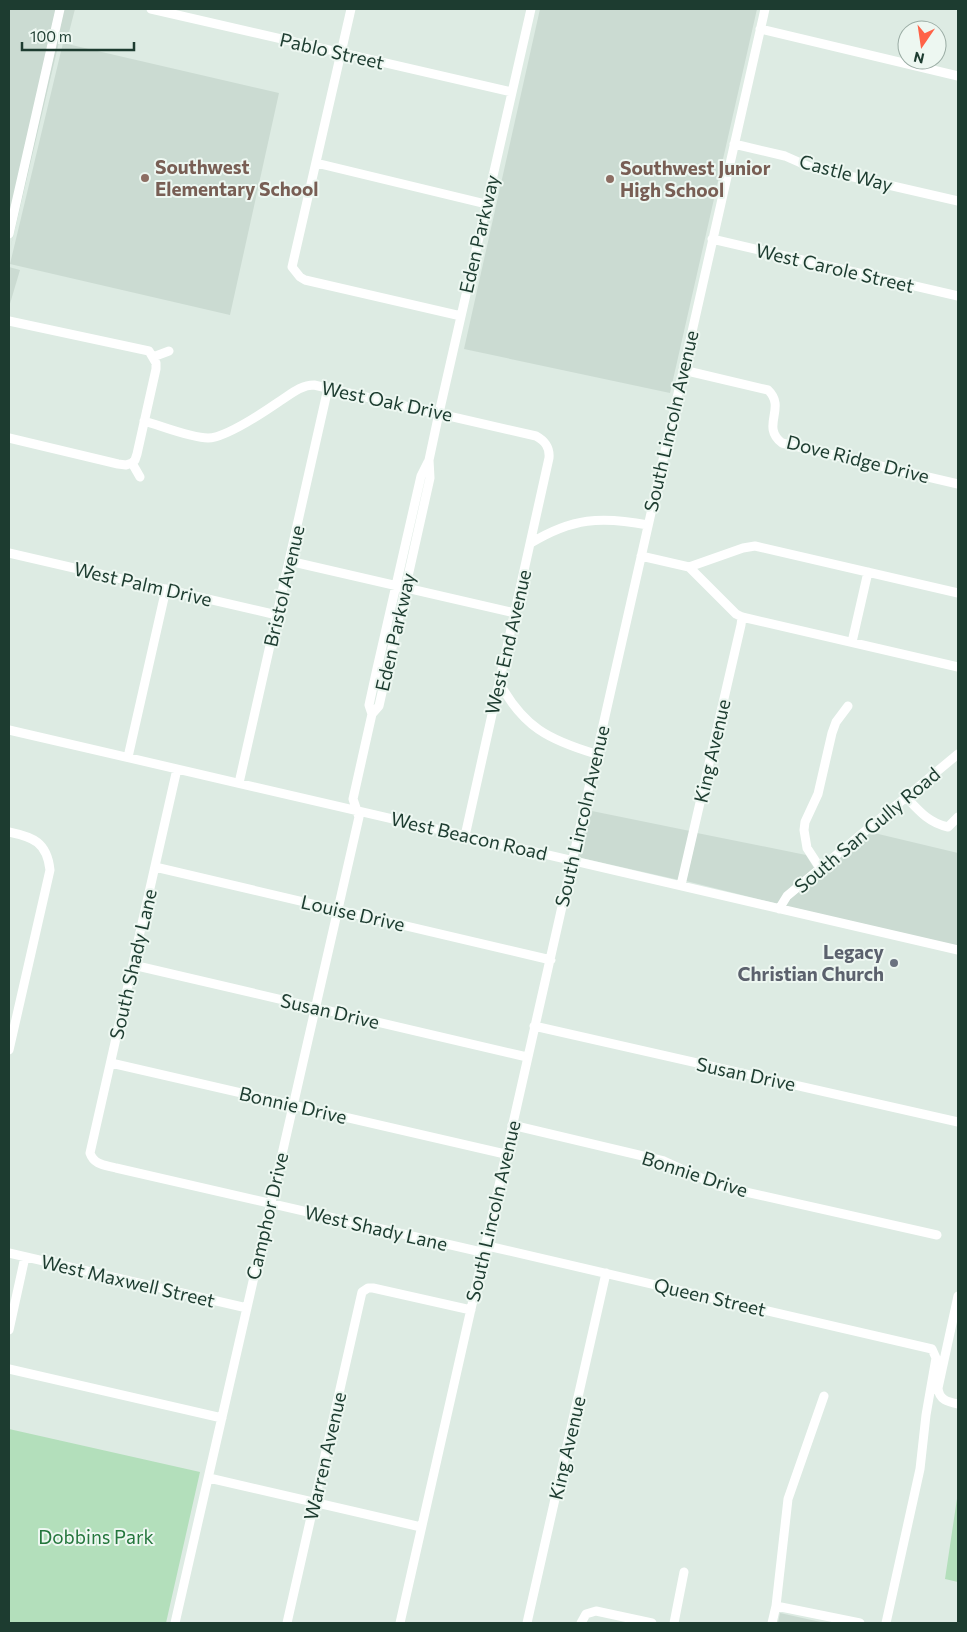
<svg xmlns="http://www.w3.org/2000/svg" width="967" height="1632" font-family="Commissioner,sans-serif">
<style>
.built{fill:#cbdbd2}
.green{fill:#b3dfbb}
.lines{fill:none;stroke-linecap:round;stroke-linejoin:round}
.minor{stroke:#fff;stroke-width:9}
.education-dot{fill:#8d6e63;stroke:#edf7f1;stroke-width:2}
.worship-dot{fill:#6b7280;stroke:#edf7f1;stroke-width:2}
.labels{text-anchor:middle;stroke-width:4;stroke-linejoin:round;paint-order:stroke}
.street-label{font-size:19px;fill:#1d3c30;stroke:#edf7f1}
.education-label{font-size:19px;font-weight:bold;fill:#785e54;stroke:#edf7f1;text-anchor:start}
.worship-label{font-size:19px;font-weight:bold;fill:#5b616d;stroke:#edf7f1;text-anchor:end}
.park-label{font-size:19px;fill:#24763c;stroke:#edf7f1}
</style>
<rect width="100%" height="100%" fill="#ddebe3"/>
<path class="built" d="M9,9H56L9,218Z
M64,9H75L67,40H62L59,42L9,254Z
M540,9H757L670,393L464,349Z
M63,43L279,93L230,315L10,264Z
M9,267L20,270L9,307Z
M587,810L690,831L679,880L577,857Z
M870,832L958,853V946L785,906L790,899Z
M697,833L806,855L814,868L785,893L778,904L686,881Z
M780,1613L825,1623H778Z"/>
<path class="green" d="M9,1429L200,1472L166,1623H9Z
M958,1492V1582L945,1579Z"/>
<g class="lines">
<path class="minor" d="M151,9L512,92
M351,9L292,267L300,277L305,280L461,316
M760,29L958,76
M734,144L785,156L810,167L958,201
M316,163L486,204
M9,234L60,9
M712,239L958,296
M9,321L149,351L156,363V369L137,454L135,460L132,463
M153,357L169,351
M683,370L768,390C787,408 760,426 782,443L958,484
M144,421C162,426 191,438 208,438C226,438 264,412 280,401C291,394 301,385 314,385L536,436C545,441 550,447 549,458L465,836
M9,438L118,464L126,465L132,463
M132,463L140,477
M531,543C572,518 601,516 648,525
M9,553L277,615
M641,556L689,567
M289,561L515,613
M689,567L736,614L742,617L958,667
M689,567L743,548L755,546L958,593
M852,642L868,572
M499,682C523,727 549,740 596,754
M372,714L369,705L376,673L421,476L428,462
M9,730L958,950
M128,757L166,589
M177,769L90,1153C94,1165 105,1165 116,1168L477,1251L492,1247L932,1349L936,1358L926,1415L920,1469L886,1623
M239,783L328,388
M906,797C919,811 929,823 948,827L958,817
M9,832C33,837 47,842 50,870L9,1050
M155,867L551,960
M820,868L807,848L804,830L805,822L818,794L832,733L836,722L848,706
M681,885L741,625L742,617
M779,909L787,896L958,754
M133,965L527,1057
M534,1026L958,1122
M111,1063L505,1154
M512,1125L664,1161L719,1186L937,1235
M9,1253L247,1308
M958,1296L938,1388C939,1400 948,1402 958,1404
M9,1330L25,1257
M9,1369L222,1418
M209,1478L421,1527
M776,1606L860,1623
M175,1623L359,817L353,799L372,714L379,706L430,478L429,460L439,413L531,9
M287,1623L362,1292L368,1288H373L471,1310
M400,1623L765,9
M527,1623L606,1273
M581,1623L586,1614L596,1611L652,1623
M674,1623L684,1572
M772,1623L776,1606L788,1499L824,1396"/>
</g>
<g class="education-dot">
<circle cx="145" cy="178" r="5"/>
<circle cx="610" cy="179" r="5"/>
</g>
<circle class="worship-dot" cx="894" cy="963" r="5"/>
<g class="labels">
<g class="street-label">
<text transform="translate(332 51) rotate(13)" y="7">Pablo Street</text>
<text transform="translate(846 173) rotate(15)" y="7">Castle Way</text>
<text transform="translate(479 234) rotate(-77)" y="7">Eden Parkway</text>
<text transform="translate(835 268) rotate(13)" y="7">West Carole Street</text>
<text transform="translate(387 401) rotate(12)" y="7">West Oak Drive</text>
<text transform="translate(671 421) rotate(-77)" y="7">South Lincoln Avenue</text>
<text transform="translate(858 459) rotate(14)" y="7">Dove Ridge Drive</text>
<text transform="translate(143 584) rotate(13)" y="7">West Palm Drive</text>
<text transform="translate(284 586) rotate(-77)" y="7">Bristol Avenue</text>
<text transform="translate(395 632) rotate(-77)" y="7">Eden Parkway</text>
<text transform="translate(508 642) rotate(-77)" y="7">West End Avenue</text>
<text transform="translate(712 751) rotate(-77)" y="7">King Avenue</text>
<text transform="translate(582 816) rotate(-77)" y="7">South Lincoln Avenue</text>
<text transform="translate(867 830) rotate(-40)" y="7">South San Gully Road</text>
<text transform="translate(469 836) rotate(13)" y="7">West Beacon Road</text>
<text transform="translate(353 913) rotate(13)" y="7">Louise Drive</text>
<text transform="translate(133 964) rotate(-77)" y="7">South Shady Lane</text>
<text transform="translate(330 1011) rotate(13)" y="7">Susan Drive</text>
<text transform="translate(746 1074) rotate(12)" y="7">Susan Drive</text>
<text transform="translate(293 1105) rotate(13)" y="7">Bonnie Drive</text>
<text transform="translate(695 1174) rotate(18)" y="7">Bonnie Drive</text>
<text transform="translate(493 1211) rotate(-77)" y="7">South Lincoln Avenue</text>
<text transform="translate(267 1216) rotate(-77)" y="7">Camphor Drive</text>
<text transform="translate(376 1228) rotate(13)" y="7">West Shady Lane</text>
<text transform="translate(128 1281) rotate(13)" y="7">West Maxwell Street</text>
<text transform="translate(710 1297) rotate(13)" y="7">Queen Street</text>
<text transform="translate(567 1448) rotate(-77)" y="7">King Avenue</text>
<text transform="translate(325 1456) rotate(-77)" y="7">Warren Avenue</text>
</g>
<g class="education-label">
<text x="155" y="174">Southwest<tspan x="155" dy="22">Elementary School</tspan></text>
<text x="620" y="175">Southwest Junior<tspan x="620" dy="22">High School</tspan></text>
</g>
<g class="worship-label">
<text x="884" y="959">Legacy<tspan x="884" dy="22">Christian Church</tspan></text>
</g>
<g class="park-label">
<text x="96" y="1544">Dobbins Park</text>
</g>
</g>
<rect width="967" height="1632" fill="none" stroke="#1d3c30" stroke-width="20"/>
<g transform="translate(922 45) rotate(193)"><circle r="24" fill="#edf7f1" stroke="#9aaca4"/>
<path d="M0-4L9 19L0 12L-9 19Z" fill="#ff6247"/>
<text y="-8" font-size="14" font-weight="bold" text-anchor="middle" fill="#1d3c30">N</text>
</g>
<path d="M22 42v8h112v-8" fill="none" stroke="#1d3c30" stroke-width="2.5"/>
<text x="30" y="42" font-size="15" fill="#1d3c30" stroke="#edf7f1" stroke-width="4" paint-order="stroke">100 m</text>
</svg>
